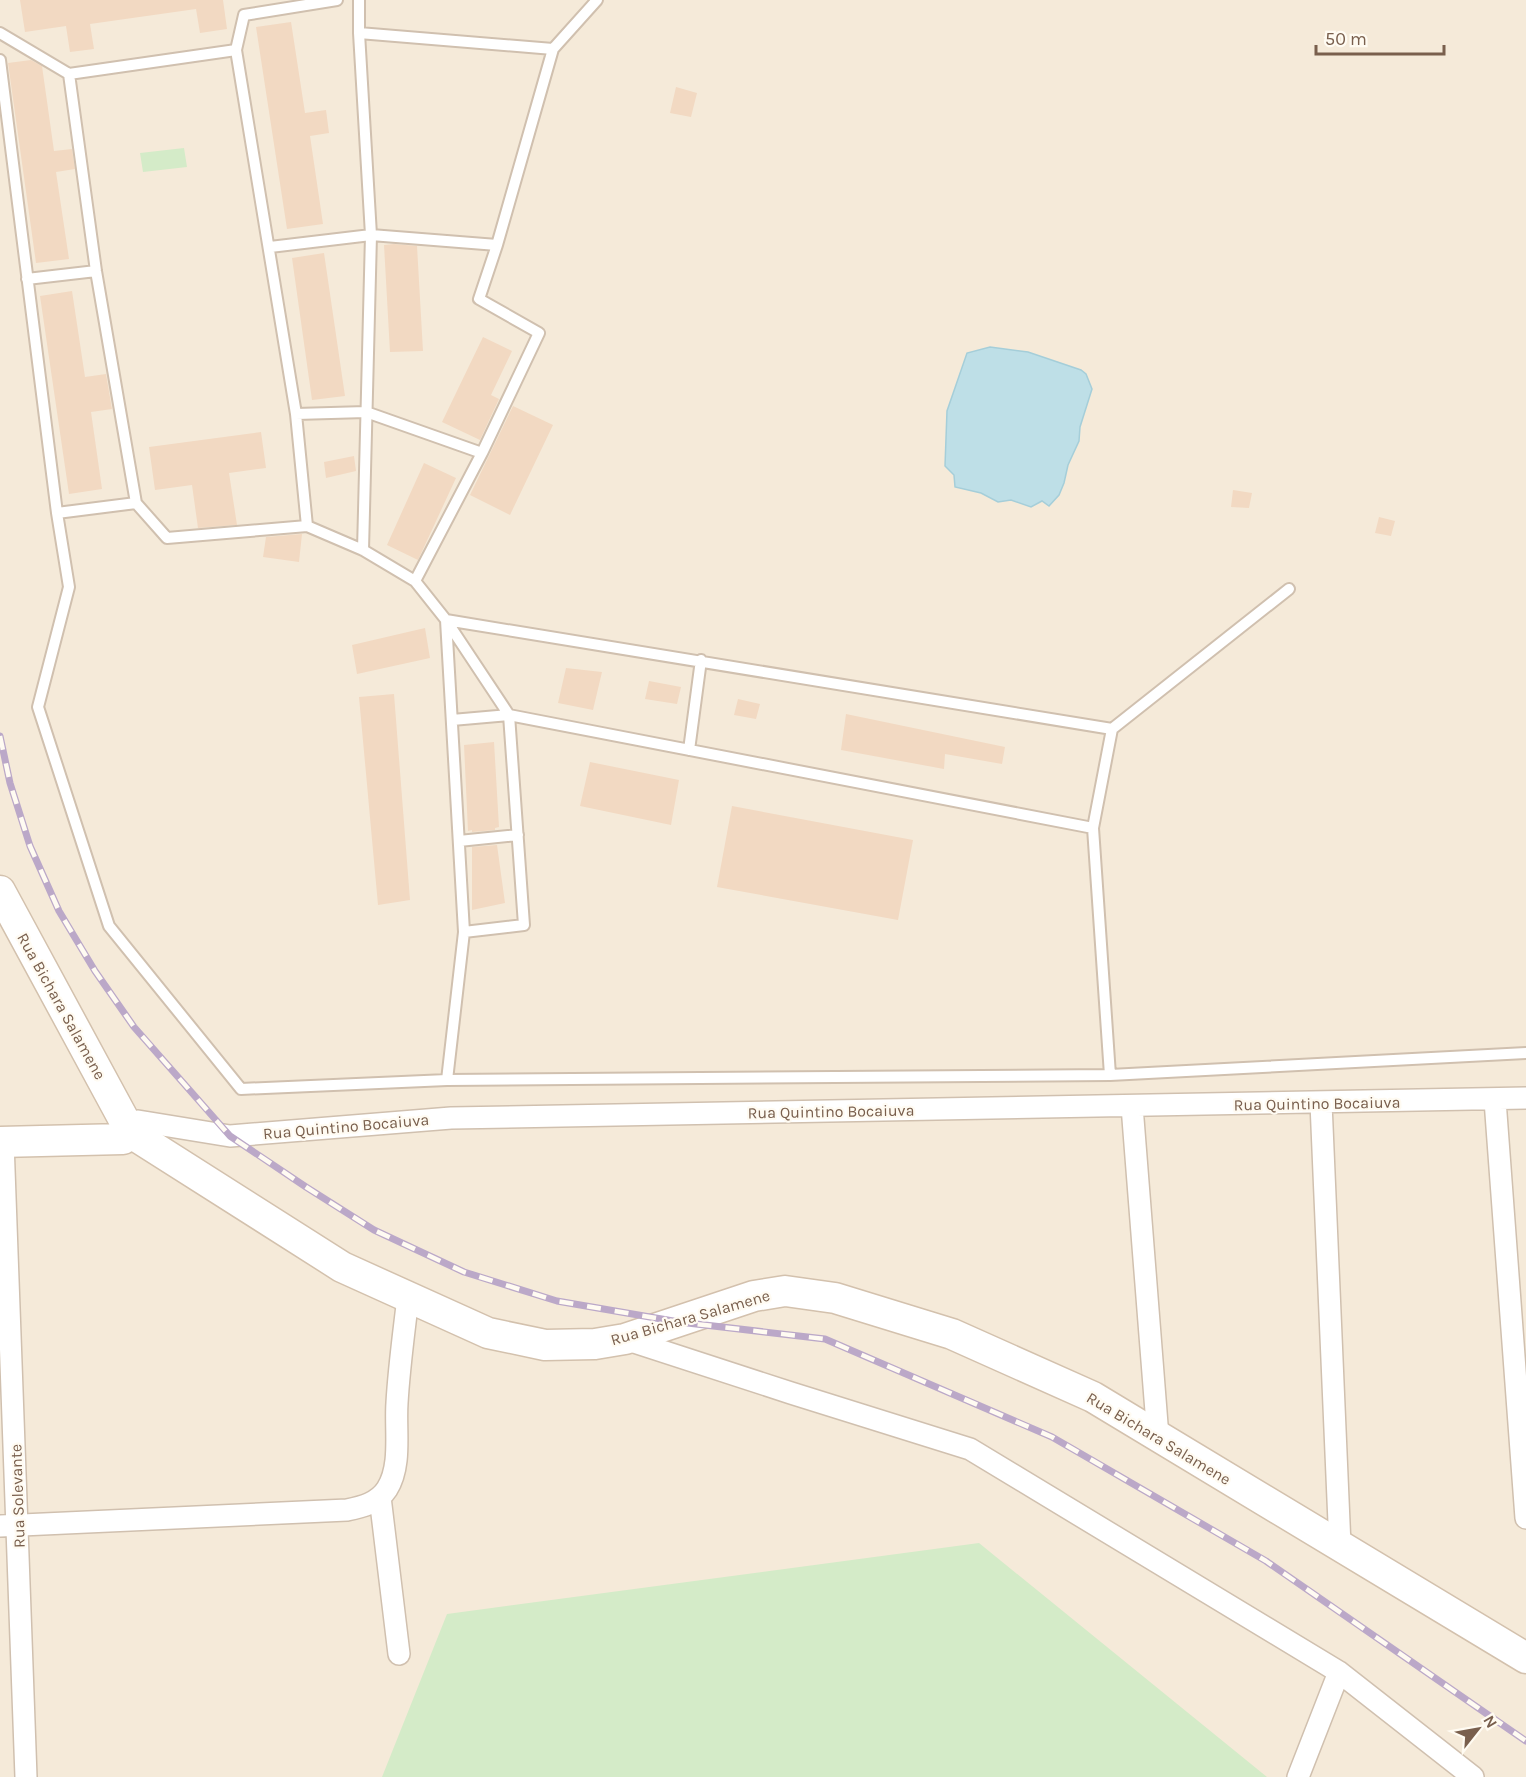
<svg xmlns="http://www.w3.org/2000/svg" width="1526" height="1777" font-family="Karla,sans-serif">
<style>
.residential{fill:#f5ead9}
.green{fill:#d4ebc8}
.water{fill:#bedfe7;stroke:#a5ced9;stroke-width:1.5}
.building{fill:#f2d9c2}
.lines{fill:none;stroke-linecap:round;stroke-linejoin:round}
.lane-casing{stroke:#d0c0af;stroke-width:14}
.street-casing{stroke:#d0c0af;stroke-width:24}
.secondary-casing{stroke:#d3c1ad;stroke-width:33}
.lane{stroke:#fff;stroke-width:10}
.street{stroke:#fff;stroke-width:21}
.secondary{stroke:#fff;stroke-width:30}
.rail-casing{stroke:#bba8c8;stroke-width:7}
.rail{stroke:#fffbf2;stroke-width:4.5;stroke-dasharray:14;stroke-linecap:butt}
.labels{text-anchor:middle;stroke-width:4.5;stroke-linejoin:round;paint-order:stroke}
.street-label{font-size:16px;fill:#795f4d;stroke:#fffbf2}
</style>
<rect width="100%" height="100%" fill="#fdf7eb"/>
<path class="residential" d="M0,0H1526V1777H0Z"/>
<path class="green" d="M184,148L187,167L143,172L140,153Z
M979,1543L1267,1777H382L447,1614Z"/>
<path class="water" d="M990,347L1028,352L1081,370L1086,374L1092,389L1080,427L1079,441L1068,465L1064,483L1059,495L1049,506L1042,501L1031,507L1011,500L998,502L981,493L955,487L954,475L945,466L947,411L967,353Z"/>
<path class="building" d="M20,0H223L227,29L200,33L196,9L90,24L94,49L70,52L66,26L25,32Z
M291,22L305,113L326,110L329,133L310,136L323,224L287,229L256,27Z
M31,60L42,66L54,151L72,149L75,169L56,172L69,259L36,263L8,63Z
M676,87L697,93L691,117L670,113Z
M394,244L417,246L423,351L390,352L384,245Z
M324,253L345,396L312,400L292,258Z
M72,291L85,377L106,374L112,409L91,412L102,489L69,494L40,296Z
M483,337L512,351L491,395L499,399L480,440L442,422Z
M513,406L553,425L510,515L470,495Z
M261,432L266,468L229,473L237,525L198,528L192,485L155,490L149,447Z
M354,456L356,471L326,478L324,462Z
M424,463L456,478L418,560L387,545Z
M1233,490L1252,493L1249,508L1231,507Z
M1379,517L1395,521L1391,536L1375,533Z
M302,534L299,562L263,557L266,537Z
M425,628L430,658L357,674L352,645Z
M566,668L602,672L593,710L558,703Z
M649,681L681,687L677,704L645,699Z
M394,694L410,900L378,905L359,697Z
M738,699L760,704L756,719L734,715Z
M846,714L1005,747L1002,764L945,754L944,769L841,750Z
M494,742L499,827L495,828V830L472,832V830L468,831L464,745Z
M590,762L679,780L671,825L580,806Z
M732,806L913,840L898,920L717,887Z
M497,845L505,903L472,910V847Z"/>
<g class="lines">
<g class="lane-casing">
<path id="lane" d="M359,0V33L371,235L363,550
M597,0L553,49L497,245L479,299L539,333L482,453L415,581L446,620L509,715L1093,828
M0,33L69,74L96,271L136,503L167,538L307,526L363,550L415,581
M359,33L553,49
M0,60L57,513L136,503
M69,74L236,50
M270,247L371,235L497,245
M27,279L96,271
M296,414L366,412L482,453
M57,513L69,587L38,707L109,926L241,1089L447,1080L464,932
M307,526L296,414L236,50L244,15L337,0
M452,720L509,715L524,925L464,932L446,620L1112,729L1289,589
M1112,729L1093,828L1110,1075L1526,1053
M689,750L701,660
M459,841L518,835
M447,1080L1110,1075"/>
</g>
<g class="street-casing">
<path id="street" d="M1495,1100L1526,1518
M1321,1103L1340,1546
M1132,1106L1158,1437
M138,1121L230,1136L451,1118L1526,1098
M3,1142L26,1777
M625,1339L791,1393L970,1449L1339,1672L1473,1777
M380,1497L399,1654
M0,1526L347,1510C362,1507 378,1503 387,1489C402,1465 395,1430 397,1403C399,1367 404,1332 408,1297
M1298,1777L1339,1672"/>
</g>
<g class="secondary-casing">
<path id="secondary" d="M0,891L124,1120
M139,1138L342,1267L488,1333L545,1345L595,1344L625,1339L754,1296L785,1291L835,1298L952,1334L1093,1397L1526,1658
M0,1142L123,1139"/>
</g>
<use href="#lane" class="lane"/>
<use href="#street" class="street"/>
<use href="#secondary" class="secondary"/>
<g class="rail-casing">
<path id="rail" d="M0,736L10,783L30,846L59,911L95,971L134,1027L230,1136L306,1187L374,1230L464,1272L557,1301L679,1322L825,1339L1052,1437L1266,1561L1526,1741"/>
</g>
<use href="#rail" class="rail"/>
</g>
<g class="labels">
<g class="street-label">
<text transform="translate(62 1006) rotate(61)" y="6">Rua Bichara Salamene</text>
<text transform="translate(1317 1103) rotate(-1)" y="6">Rua Quintino Bocaiuva</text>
<text transform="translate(831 1111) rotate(-1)" y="6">Rua Quintino Bocaiuva</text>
<text transform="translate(346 1126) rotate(-5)" y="6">Rua Quintino Bocaiuva</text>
<text transform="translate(690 1317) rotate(-16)" y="6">Rua Bichara Salamene</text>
<text transform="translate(1159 1438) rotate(31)" y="6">Rua Bichara Salamene</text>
<text transform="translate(17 1496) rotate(-92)" y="6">Rua Solevante</text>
</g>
</g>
<g transform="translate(1478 1729) rotate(59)" stroke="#fffbf2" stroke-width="4.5" paint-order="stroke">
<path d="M0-4.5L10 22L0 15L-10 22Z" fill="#795f4d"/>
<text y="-9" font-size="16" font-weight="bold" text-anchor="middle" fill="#795f4d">N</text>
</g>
<path d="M1316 45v9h128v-9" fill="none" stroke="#795f4d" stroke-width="3"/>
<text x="1325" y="45" font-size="18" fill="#795f4d" stroke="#fffbf2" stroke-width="4.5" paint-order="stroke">50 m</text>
</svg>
